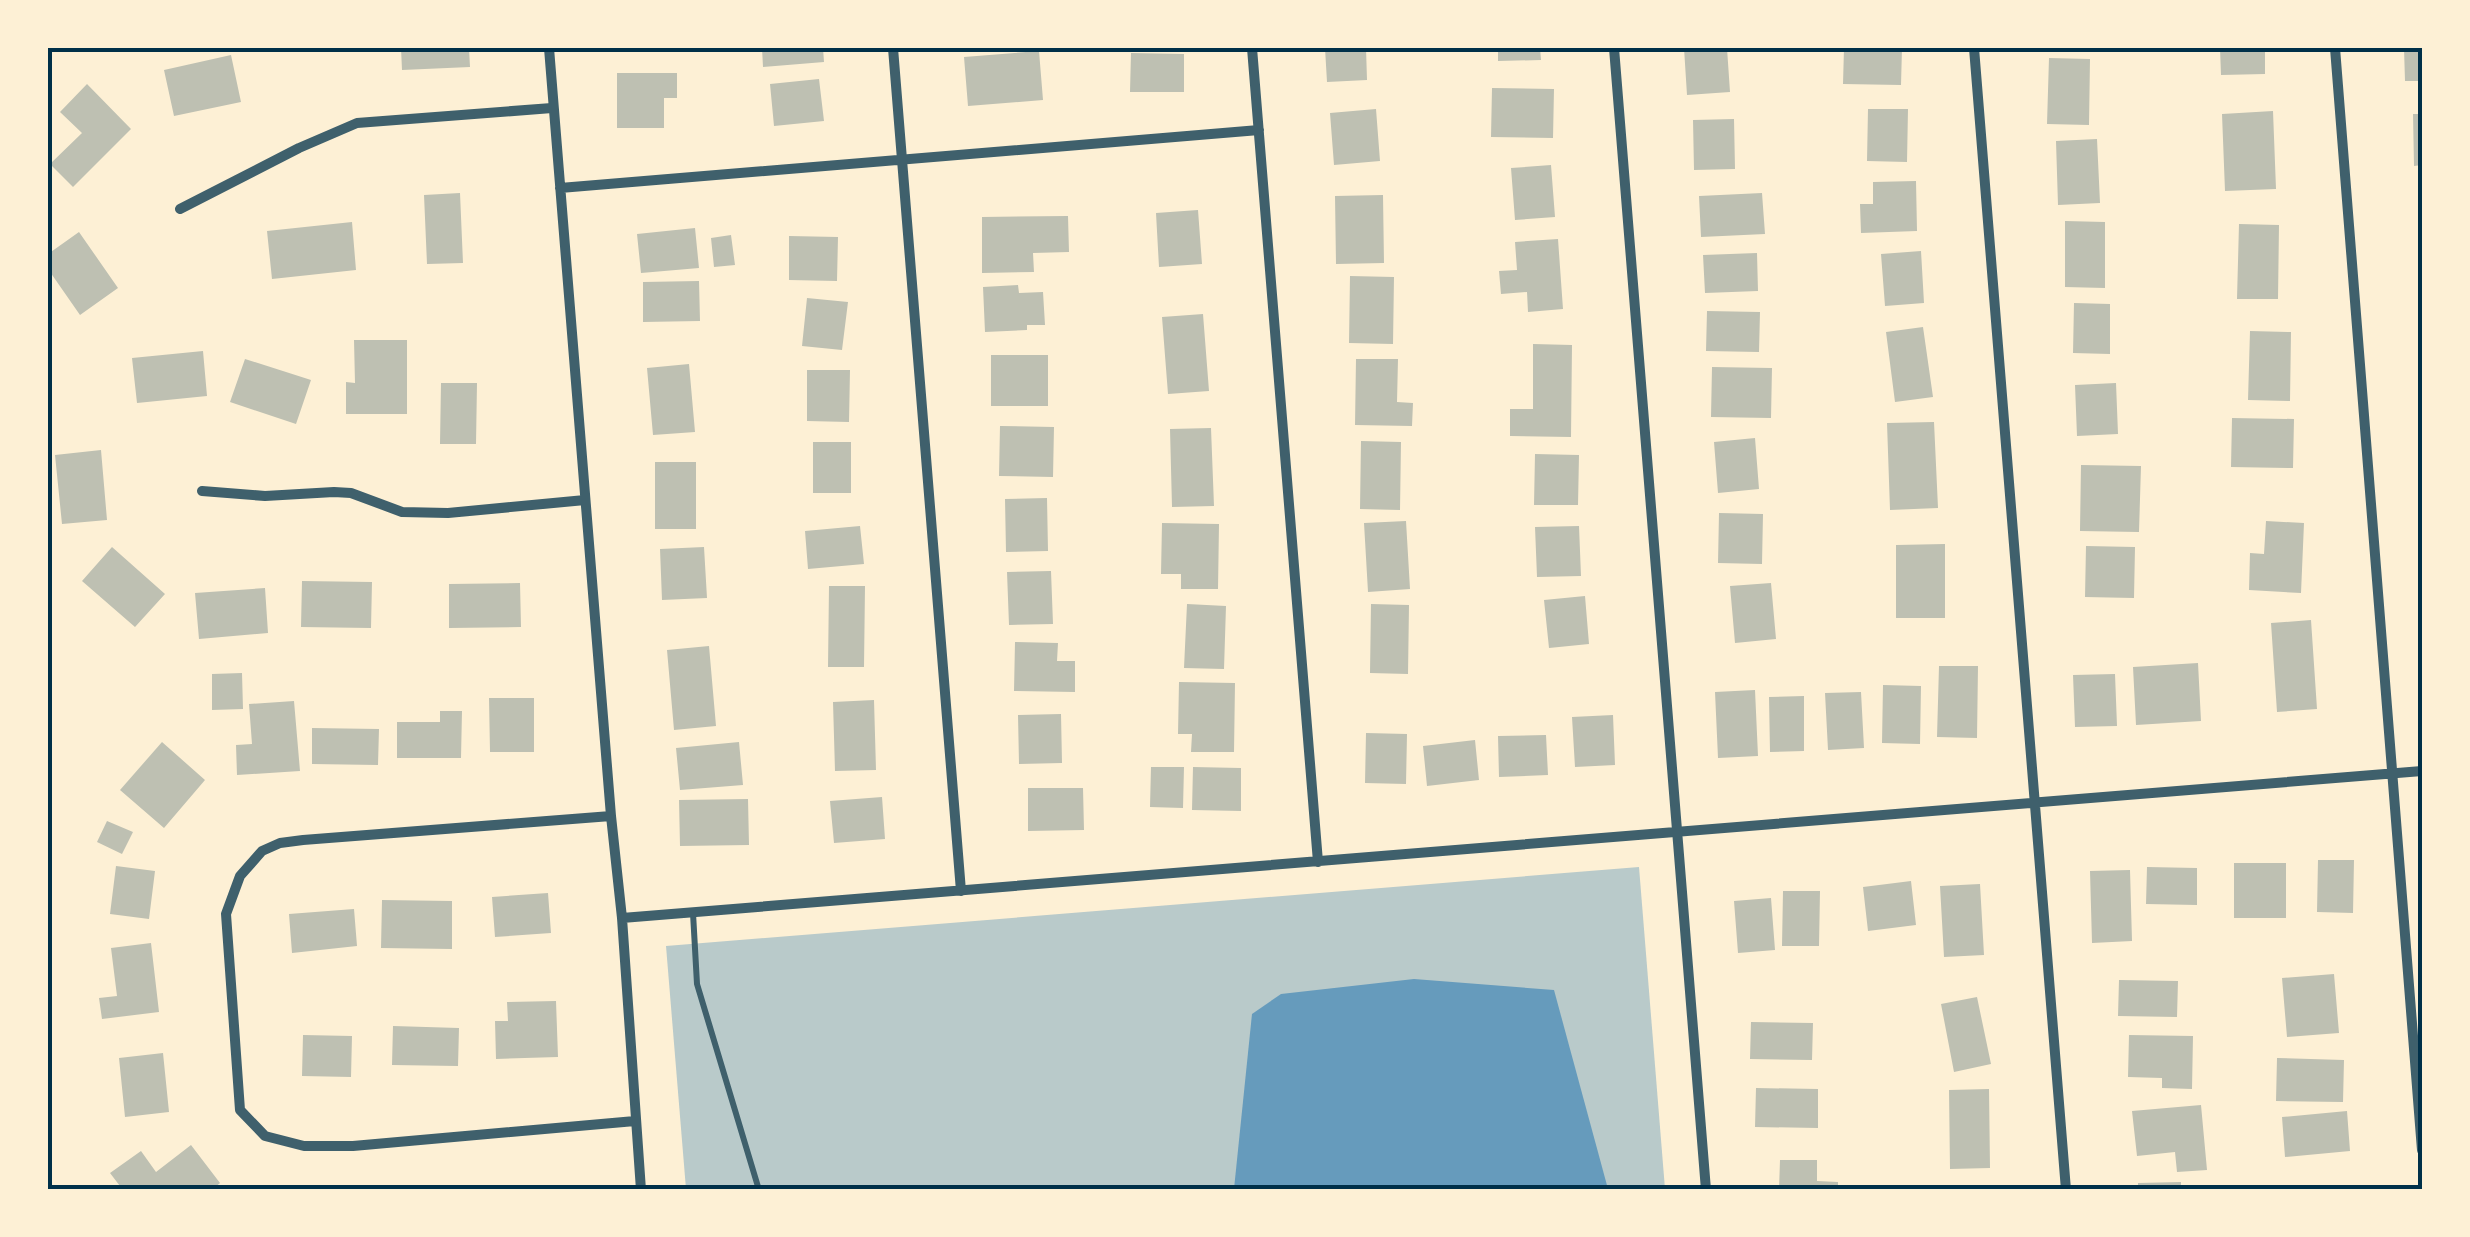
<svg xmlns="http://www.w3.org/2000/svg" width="2470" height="1237" font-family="Helvetica,sans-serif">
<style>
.green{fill:#b9caca}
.water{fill:#669bbc}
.building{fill:#bec0b2}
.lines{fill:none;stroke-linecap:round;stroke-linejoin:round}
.service{stroke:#3f606c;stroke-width:6}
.minor{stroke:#3f606c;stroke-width:10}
.neatline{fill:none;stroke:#003049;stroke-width:4}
</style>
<rect width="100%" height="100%" fill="#fdf0d5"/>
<path class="green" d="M1639,867L1665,1189H686L666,946Z"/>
<path class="water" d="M1414,979L1554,990L1608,1189H1234L1252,1014L1281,994Z"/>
<path class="building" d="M401,48H469L470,67L402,70Z
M762,48H823L824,62L763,67Z
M1325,48H1366L1367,80L1327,82Z
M1498,48H1540L1541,60L1498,61Z
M1684,48H1727L1730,92L1687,95Z
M1844,48H1902L1901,85L1843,84Z
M2220,48H2265V74L2221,75Z
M2404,48H2422V81H2405Z
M1039,51L1043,100L968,106L964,57Z
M1131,53L1184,54V92H1130Z
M231,55L241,102L174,116L164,70Z
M2049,58L2090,59L2089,125L2047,124Z
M617,73H677V98H664V128H617Z
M819,79L824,121L774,126L770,84Z
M87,84L131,129L73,187L50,164L82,133L60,112Z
M1492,88L1554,89L1553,138L1491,137Z
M1376,109L1380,161L1334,165L1330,113Z
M1868,109H1908L1907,162L1867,161Z
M2273,111L2276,189L2225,191L2222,114Z
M2413,114H2422V165L2414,166Z
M1734,119L1735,169L1694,170L1693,120Z
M2097,139L2100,203L2058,205L2056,141Z
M1551,165L1555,217L1515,220L1511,168Z
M1916,181L1917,231L1861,233L1860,204H1873V182Z
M460,193L463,263L427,264L424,195Z
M1762,193L1765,234L1701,237L1699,196Z
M1383,195L1384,263L1336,264L1335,196Z
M1198,210L1202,264L1159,267L1156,213Z
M1068,216L1069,252L1033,253L1034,272L982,273V217Z
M2065,221L2105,222V288L2065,287Z
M352,222L356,270L272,279L267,231Z
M2239,224L2279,225L2278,299H2237Z
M695,228L699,268L641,273L637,234Z
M79,232L118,288L80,315L48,269V254Z
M731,235L735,265L714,267L711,238Z
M789,236L838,237L837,281L789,280Z
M1558,239L1563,309L1528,312L1527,292L1501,294L1499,271L1517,270L1515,242Z
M1921,251L1924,303L1885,306L1881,254Z
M1757,253L1758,291L1705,293L1703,255Z
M1350,276L1394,277L1393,344L1349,343Z
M699,281L700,321L643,322V282Z
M1018,285L1019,293L1043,292L1045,325H1027V330L985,332L983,287Z
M807,298L848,302L842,350L802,346Z
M2074,303L2110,304V354L2073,353Z
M1707,311L1760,312L1759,352L1706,351Z
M1203,314L1209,391L1168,394L1162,317Z
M1923,327L1933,397L1895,402L1886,332Z
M2250,331L2291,332L2290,401L2248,400Z
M354,340H407V414H346V382L355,383Z
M1533,344L1572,345L1571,437L1510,436V409H1533Z
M203,351L207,396L137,403L132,358Z
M991,355H1048V406H991Z
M245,359L311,380L296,424L230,402Z
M1356,359H1398L1397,402L1413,403L1412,426L1355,425Z
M689,364L695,432L653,435L647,368Z
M1712,367L1772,368L1771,418L1711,417Z
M807,370H850L849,422L807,421Z
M441,383H477L476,444H440Z
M2116,383L2118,434L2077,436L2075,385Z
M2232,418L2294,419L2293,468L2231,467Z
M1934,422L1938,508L1890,510L1887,423Z
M1000,426L1054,427L1053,477L999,476Z
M1211,428L1214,506L1172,507L1170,429Z
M1755,438L1759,489L1718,493L1714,442Z
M1361,441L1401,442L1400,510L1360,509Z
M813,442H851V493H813Z
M101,450L107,520L62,524L55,455Z
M1535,454L1579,455L1578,505H1534Z
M655,462H696V529H655Z
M2081,465L2141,466L2139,532L2080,531Z
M1047,498L1048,551L1006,552L1005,499Z
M1719,513L1763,514L1762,564L1718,563Z
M1406,521L1410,589L1368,592L1364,523Z
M2266,521L2304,523L2301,593L2249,590L2250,553L2264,554Z
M1162,523L1219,524L1218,589H1181V574H1161Z
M860,526L864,564L808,569L805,531Z
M1579,526L1581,576L1537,577L1535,527Z
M1945,544V618H1896V545Z
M2086,546L2135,547L2134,598L2085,597Z
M112,547L165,594L135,627L82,581Z
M704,547L707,598L662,600L660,549Z
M1051,571L1053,624L1009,625L1007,572Z
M302,581L372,582L371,628L301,627Z
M520,583L521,627L449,628V584Z
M1771,583L1776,639L1735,643L1730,586Z
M829,586H865L864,667H828Z
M265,588L268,633L199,639L195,593Z
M1585,596L1589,644L1549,648L1544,600Z
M1187,604L1226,606L1224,669L1184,668Z
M1371,604L1409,605L1408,674L1370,673Z
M2311,620L2317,709L2277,712L2271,623Z
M1015,642L1058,643L1057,661H1075V692L1014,691Z
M709,646L716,726L674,730L667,650Z
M2198,663L2201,721L2136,725L2133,667Z
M1939,666H1978L1977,738L1937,737Z
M242,673L243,709L212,710V674Z
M2115,674L2117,726L2075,727L2073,675Z
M1179,682L1235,683L1234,752H1191L1192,734H1178Z
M1883,685L1921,686L1920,744L1882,743Z
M1755,690L1758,756L1718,758L1715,692Z
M1861,692L1864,748L1828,750L1825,693Z
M1804,696V751L1770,752L1769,697Z
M489,698H534V752H490Z
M874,700L876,770L835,771L833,702Z
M294,701L300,771L237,775L236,745L252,744L249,704Z
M440,711H462L461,758H397V722H440Z
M1061,714L1062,763L1019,764L1018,715Z
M1613,715L1615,765L1575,767L1572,717Z
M312,728L379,729L378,765L312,764Z
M1366,733L1407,734L1406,784L1365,783Z
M1546,735L1548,775L1499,777L1498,736Z
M1475,740L1479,780L1427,786L1423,746Z
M162,742L205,780L164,828L120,790Z
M739,742L743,785L680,790L676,748Z
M1151,767H1184L1183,808L1150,807Z
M1193,767L1241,768V811L1192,810Z
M1028,788H1083L1084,830L1028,831Z
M882,797L885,839L834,843L830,801Z
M748,799L749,845L680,846L679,800Z
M107,821L133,832L122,854L97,842Z
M2318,860H2354L2353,913L2317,912Z
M2234,863H2286V918H2234Z
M116,866L155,871L149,919L110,914Z
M2147,867L2197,868V905L2146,904Z
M2130,870L2132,941L2092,943L2090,871Z
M1911,881L1916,925L1868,931L1863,887Z
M1980,884L1984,955L1944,957L1940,886Z
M1783,891H1820L1819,946H1782Z
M548,893L551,933L495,937L492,897Z
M1771,898L1775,950L1738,953L1734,901Z
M382,900L452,901V949L381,948Z
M354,909L357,946L292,953L289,914Z
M151,943L159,1012L102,1019L99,998L117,996L111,948Z
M2334,974L2339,1033L2287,1037L2282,978Z
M2119,980L2178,981L2177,1017L2118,1016Z
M1977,997L1991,1064L1954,1072L1941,1004Z
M556,1001L558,1057L496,1059L495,1021H508L507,1002Z
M1751,1022L1813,1023L1812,1060L1750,1059Z
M393,1026L459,1028L458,1066L392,1065Z
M303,1035L352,1036L351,1077L302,1076Z
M2129,1035L2193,1036L2192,1089L2162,1088V1078L2128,1077Z
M163,1053L169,1112L125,1117L119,1058Z
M2277,1058L2344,1060L2343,1102L2276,1101Z
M1756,1088L1818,1089V1128L1755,1127Z
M1989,1089L1990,1168L1950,1169L1949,1090Z
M2201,1105L2207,1170L2177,1172L2175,1152L2137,1156L2132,1111Z
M2347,1111L2350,1151L2285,1157L2282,1117Z
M191,1145L220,1183L212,1190H141L139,1187L123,1190L110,1173L141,1151L156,1172Z
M1780,1160H1817V1181L1838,1182V1190H1779Z
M2181,1182V1190H2138V1183Z"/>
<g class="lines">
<path class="service" d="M693,913L697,984L759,1190"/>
<path class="minor" d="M549,48L611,816L622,918L641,1190
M893,48L961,891
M1252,48L1318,862
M1614,48L1706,1190
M1974,48L2066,1190
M2335,48L2422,1150
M560,188L1259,130
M180,209L299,148L357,123L552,108
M202,491L265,496L334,492L351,493L402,512L448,513L585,500
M611,816L303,840L280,843L262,851L240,876L226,914L240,1110L265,1136L304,1146H353L635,1121
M622,918L2422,771"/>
</g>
<rect width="2470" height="1237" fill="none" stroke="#fdf0d5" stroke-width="100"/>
<rect x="50" y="50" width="2370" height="1137" class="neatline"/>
</svg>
